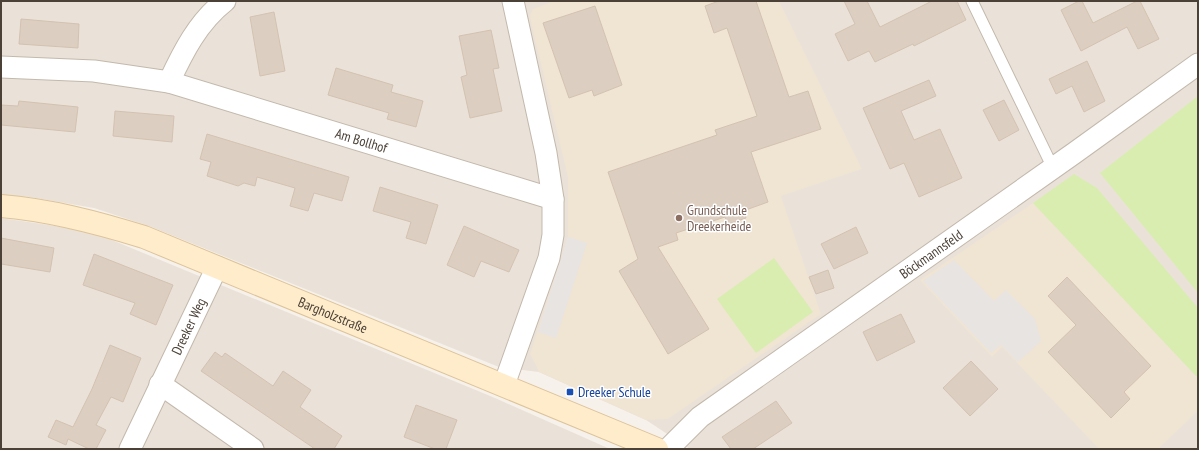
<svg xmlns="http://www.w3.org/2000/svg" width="1199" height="450" font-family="'PT Sans Narrow',sans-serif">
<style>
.residential{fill:#eae2d8}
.education{fill:#f0e4d3}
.green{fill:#d9edb0}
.parking{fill:#e8e4e2}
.building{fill:#dccec1;stroke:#d4c2b1}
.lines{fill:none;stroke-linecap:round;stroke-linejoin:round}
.service-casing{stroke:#c3b8ac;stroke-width:13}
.minor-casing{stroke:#c3b8ac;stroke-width:23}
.secondary-casing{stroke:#ddc399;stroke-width:24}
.service{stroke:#fff;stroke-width:11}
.minor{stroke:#fff;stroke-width:21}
.secondary{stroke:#ffeccb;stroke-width:22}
.education-dot{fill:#8d6e63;stroke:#fff;stroke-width:1.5}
.transit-dot{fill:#1a4fb4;stroke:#fff;stroke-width:1.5}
.labels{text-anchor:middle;stroke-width:3;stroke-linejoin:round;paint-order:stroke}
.street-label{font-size:14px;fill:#4b4137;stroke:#fff}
.education-label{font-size:14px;fill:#785e54;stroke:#fff;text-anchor:start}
.transit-label{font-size:14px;fill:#164399;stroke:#fff;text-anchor:start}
</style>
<rect width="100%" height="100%" fill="#f6f1ea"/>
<path class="residential" d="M1,1H1198V449H690L646,420L539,372L499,367L149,226L94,208L30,197L1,195Z
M1,218L90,231L495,398L610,449H1Z"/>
<path class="education" d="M553,1H779L862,169L781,196L821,314L668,419L646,420L539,372L530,354L568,237V178L531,22L530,15L533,9Z
M1033,203L1198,378V411L1158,449H1099L1002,347L992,357L920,280Z"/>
<path class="green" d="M1198,96V293L1100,173Z
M1074,174L1097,188L1198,308V378L1033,203Z
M774,258L813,312L756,353L717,299Z"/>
<path class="parking" d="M568,237L587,243L556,338L538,332Z
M954,260L994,301L1006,290L1035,319L1041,341L1018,362L1001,345L991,353L923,281Z"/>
<path class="building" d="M719,1H756L789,97L808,91L821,129L751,152L768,202L743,211L746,218L728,224L725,217L676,233L678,240L658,247L709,329L668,354L619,271L638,259L608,172L717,135L715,130L757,116L727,28L714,33L705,6Z
M844,1H867L880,27L932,1H957L966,20L914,46L913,44L875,62L869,51L848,61L835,34L855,24Z
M1079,1H1082L1093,23L1137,1H1140L1159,39L1138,49L1127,27L1081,51L1061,10Z
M595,6L622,85L594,96L592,90L569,98L543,23Z
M274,12L285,71L260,76L250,17Z
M21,19L79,24L78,48L19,44Z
M491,30L499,68L493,69L502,111L470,118L461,77L467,75L459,36Z
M1087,61L1105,101L1084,112L1072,86L1056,94L1049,79Z
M336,68L393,85L391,92L423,101L416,127L387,119L389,113L328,95Z
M929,80L936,96L901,111L914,140L940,129L962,178L919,197L904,163L890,169L863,108Z
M1004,100L1019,130L999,141L983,110Z
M19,101L78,107L75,132L1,125V105L18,106Z
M115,111L174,116L172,142L113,136Z
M207,134L349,177L342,201L314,193L308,211L290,206L295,188L257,177L255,186L244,183L238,186L207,176L211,162L200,159Z
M380,187L438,205L426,244L406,238L411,222L373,211Z
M464,226L519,250L509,272L481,261L474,277L447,265Z
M856,227L868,253L834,269L821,244Z
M1,238L54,248L50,272L1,264Z
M94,254L173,285L156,325L130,314L135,303L83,285Z
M828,270L834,288L816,294L809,277Z
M1067,277L1151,366L1124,392L1130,399L1111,418L1048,352L1076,325L1048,296Z
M901,314L915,342L877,361L863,332Z
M110,345L141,358L123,402L111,397L96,425L106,430L96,449H89L68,439L66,445L48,437L56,420L73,427L92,389Z
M215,352L222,357L225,353L273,386L283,371L311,390L300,407L342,436L334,449H315L201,371Z
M971,361L998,389L970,416L943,388Z
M776,401L792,423L753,449H731L722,437Z
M416,405L457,420L446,449H435L404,437Z"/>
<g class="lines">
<g class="service-casing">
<path id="service" d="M972,1L1053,168"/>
</g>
<g class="minor-casing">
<g id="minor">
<path d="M1,67L94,71L169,82C183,52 198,22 225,1"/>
<path id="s1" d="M169,82L553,199"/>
<path d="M160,384L253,449"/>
<path d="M504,385L549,258L553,235V199L546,153L513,1"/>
<path id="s2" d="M130,449L217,267"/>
<path id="s3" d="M668,449L700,417L1073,154L1198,64"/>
</g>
</g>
<g class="secondary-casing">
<g id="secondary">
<path id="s4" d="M1,206C50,210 96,222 144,237L657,449"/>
</g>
</g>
<use href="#service" class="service"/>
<use href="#minor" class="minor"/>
<use href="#secondary" class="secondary"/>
</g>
<circle class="education-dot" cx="679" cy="218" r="4"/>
<rect class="transit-dot" x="566" y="388" width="8" height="8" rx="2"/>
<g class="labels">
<g class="street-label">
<text dy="5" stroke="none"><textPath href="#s1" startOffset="201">Am Bollhof</textPath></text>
<text dy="5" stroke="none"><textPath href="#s3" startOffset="328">Böckmannsfeld</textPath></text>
<text dy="5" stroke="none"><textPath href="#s4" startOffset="351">Bargholzstraße</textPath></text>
<text dy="5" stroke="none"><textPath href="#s2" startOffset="136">Dreeker Weg</textPath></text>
</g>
<g class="education-label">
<text x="687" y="215">Grundschule<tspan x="687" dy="16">Dreekerheide</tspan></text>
</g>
<g class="transit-label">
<text x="578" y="397">Dreeker Schule</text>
</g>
</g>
<rect width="1199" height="450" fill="none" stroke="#4b4137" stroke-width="4"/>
</svg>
